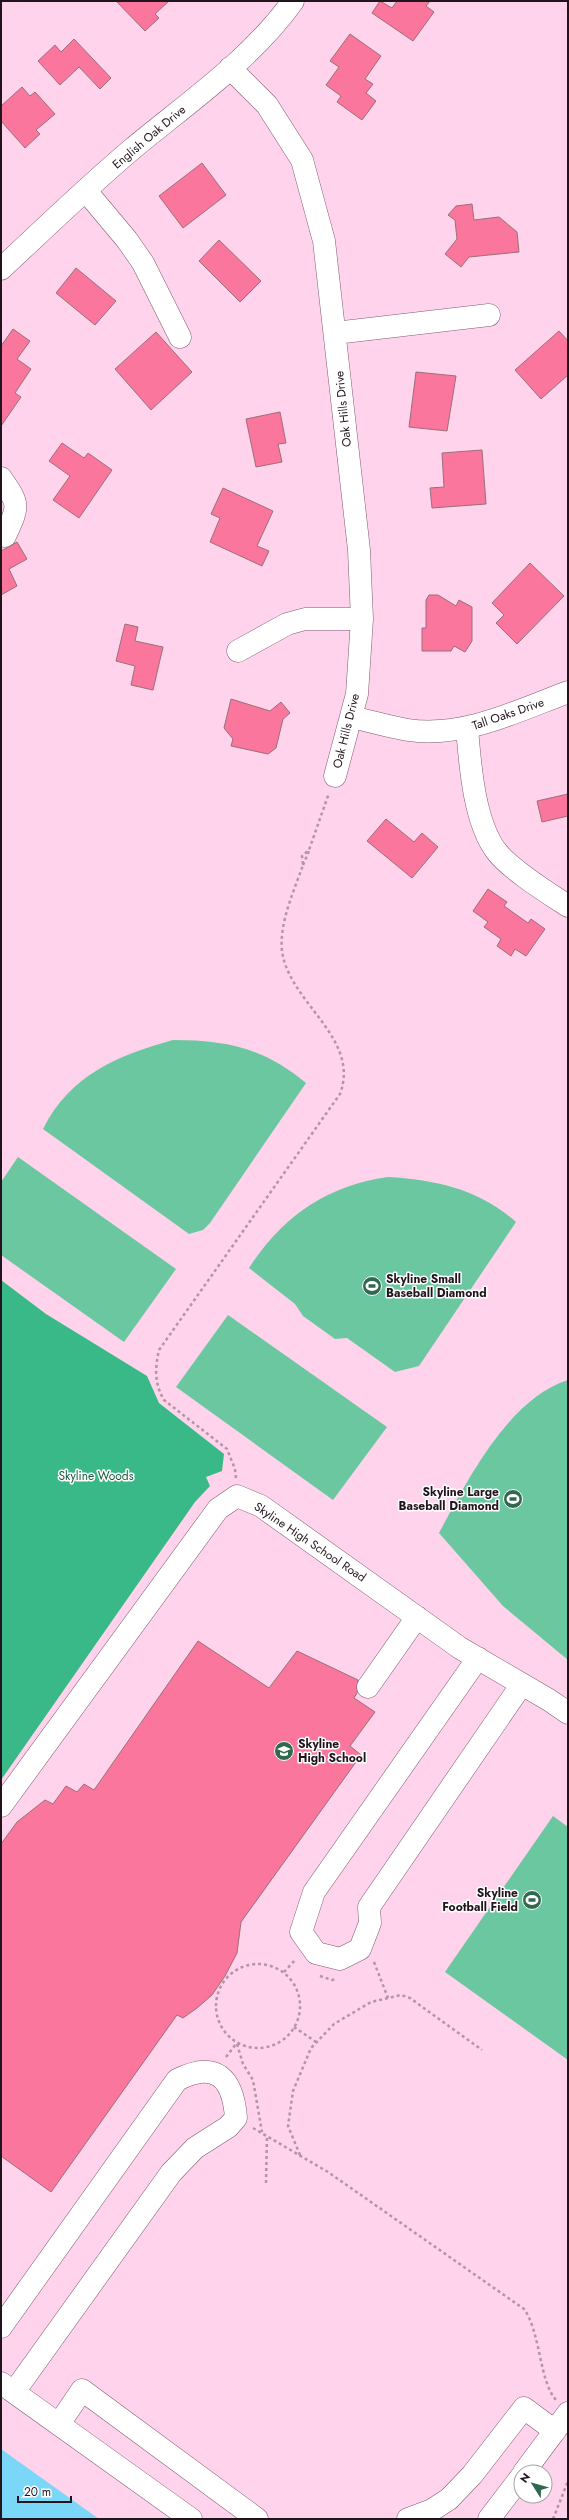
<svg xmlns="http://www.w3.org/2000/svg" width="569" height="2520" font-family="Jost,sans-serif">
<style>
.green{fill:#6bc79f}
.forest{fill:#39b988}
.water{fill:#7bd7f8}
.building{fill:#fa769c;stroke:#9b6f79}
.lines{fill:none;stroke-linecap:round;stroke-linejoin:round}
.minor-casing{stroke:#7f5b70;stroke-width:23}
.path{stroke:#b594a6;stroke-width:2.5;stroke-dasharray:3 3;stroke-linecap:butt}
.minor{stroke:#fff;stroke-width:22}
.labels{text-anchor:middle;stroke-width:3;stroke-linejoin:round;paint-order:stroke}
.street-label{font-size:12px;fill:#22141c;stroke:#fff}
.poi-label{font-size:12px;font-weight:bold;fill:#22141c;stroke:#fff;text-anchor:start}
.park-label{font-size:12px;fill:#185a40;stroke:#fff}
</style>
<rect width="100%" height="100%" fill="#fed3eb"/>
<path class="green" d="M173,1040C227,1040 264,1048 306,1083L210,1223L203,1230L189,1234L43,1129C70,1075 118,1055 173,1040Z
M18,1157L176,1269L124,1342L1,1255V1182Z
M388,1177C436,1180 479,1189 516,1222L419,1366L395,1372L347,1338L335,1339L303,1316L295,1304L249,1268C283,1216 326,1186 388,1177Z
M228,1315L387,1427L333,1500L176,1387Z
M568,1380V1660L503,1606L439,1533C467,1481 508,1399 568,1380Z
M553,1816L568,1827V2060L445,1972Z"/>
<path class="forest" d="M1,1280L46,1314L147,1376L159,1403L224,1454L222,1471L206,1477L210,1486L195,1502L1,1780Z"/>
<path class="water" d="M1,2449L99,2519H1Z"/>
<path class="building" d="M116,1H169L155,14L159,18L145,31Z
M380,1L392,8L397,1H430L426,6L434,12L413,41L372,13Z
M350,34L381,56L365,79L373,84L366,93L376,101L362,120L337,102L341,96L326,85L339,67L330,61Z
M74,39L111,78L100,89L79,67L60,85L38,61L55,45L61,52Z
M22,87L30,96L35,92L55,114L36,130L40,134L25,148L1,121V106Z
M202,163L226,195L183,228L159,196Z
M472,204L474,220L499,217L517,232L519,252L469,257L461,267L445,254L457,239L455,220L448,215L456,206Z
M219,240L261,281L240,302L199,261Z
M76,268L116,301L95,325L56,293Z
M13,329L30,341L17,359L31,369L15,393L21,397L1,426V346Z
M559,331L568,341V375L541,399L515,370Z
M156,332L192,372L151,410L115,369Z
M416,372L456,376L447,431L409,427Z
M280,412L286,443L278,444L282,462L256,467L246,419Z
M62,443L84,458L88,453L112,470L79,518L53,500L70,476L49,461Z
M482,450L486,504L432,508L430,488L444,487L442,453Z
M223,488L273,511L257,546L269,551L262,566L210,542L220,518L211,514Z
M17,542L27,559L9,569L17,586L1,595V551Z
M530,563L564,596L517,644L496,623L504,615L492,603Z
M429,595H438L456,606L459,600L472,607V641L465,652L454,646L451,651H422V628H426V600Z
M125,624L138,627L135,641L163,647L153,690L131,685L135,666L116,661Z
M231,699L270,711L281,702L290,713L283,719L276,748L268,754L231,746L233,739L224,728Z
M568,794V816L542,822L537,801Z
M386,819L414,842L422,833L438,847L412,878L367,841Z
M488,889L507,902L504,906L528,923L531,919L545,929L526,956L515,949L511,956L497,946L501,939L484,927L488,922L473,911Z
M198,1641L269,1688L297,1651L358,1680L357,1693L354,1698L375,1712L350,1746L361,1755L241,1922L237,1953L225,1976L212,1995L197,2008L183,2018L177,2015L51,2192L1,2156V1844L17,1822L45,1800L53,1804L66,1786L77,1792L84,1784L94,1790Z"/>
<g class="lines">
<g class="minor-casing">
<path id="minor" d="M230,68L267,105L302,160L324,241L359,550L362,619L357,694L335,776
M86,191L127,240L143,263L180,337
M1,269C44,229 86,188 131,150C186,104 251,60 293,1
M335,333L489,315
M1,478C20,505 19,506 5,536
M238,651L287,624L305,619H362
M351,717C370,721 389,727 408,730C464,738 517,711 568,692
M467,728C470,764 474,823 497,852C511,870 548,893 568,906
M478,1658L314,1892L301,1932L316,1953L340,1959L360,1949L370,1923L369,1907L522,1684
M368,1687L417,1617
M1,1806L218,1509L237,1496L261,1506L460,1648L549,1700L568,1713
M1,2327L177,2080C216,2060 233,2078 236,2118L228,2127L195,2148L171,2173L14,2392
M1,2383L191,2519
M59,2424L82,2390L257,2519
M524,2472L568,2413
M408,2519L432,2510L449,2499L472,2475L524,2408L555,2431
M489,2519L521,2477"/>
</g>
<path class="path" d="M303,865L309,851
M236,1478L235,1469L227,1449L164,1400C154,1383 155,1368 159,1350L340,1094C361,1038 289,1003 282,951C279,923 294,891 303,865L302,856L309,850L329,793
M374,1962L388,1998
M216 2006a42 42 0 1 1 84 0a42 42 0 1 1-84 0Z
M284,1972L296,1959
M320,1976L332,1980L336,1979
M294,2027L316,2042
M237,2044L243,2064L253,2080L262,2132
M226,2057L236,2044
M253,2128L328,2172L524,2309C541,2333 539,2381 556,2400
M300,2155L288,2126L293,2091L311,2048L334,2024L371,2002L401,1995L410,1998L482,2050
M266,2183L267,2136
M553,2519L568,2481"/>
<use href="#minor" class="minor"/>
</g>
<defs>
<g id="stadium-disc" transform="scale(1)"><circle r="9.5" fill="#306850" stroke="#fff"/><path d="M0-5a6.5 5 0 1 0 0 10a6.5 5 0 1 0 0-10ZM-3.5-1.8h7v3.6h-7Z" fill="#fff"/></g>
<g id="school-disc" transform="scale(1)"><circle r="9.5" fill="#306850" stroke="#fff"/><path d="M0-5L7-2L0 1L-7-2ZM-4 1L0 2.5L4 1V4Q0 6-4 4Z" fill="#fff"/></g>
</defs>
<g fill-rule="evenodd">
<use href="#stadium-disc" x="372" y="1286"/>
<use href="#stadium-disc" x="513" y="1499"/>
<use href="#school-disc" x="284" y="1751"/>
<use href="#stadium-disc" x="532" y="1900"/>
</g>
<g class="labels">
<g class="street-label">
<text transform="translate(149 137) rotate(-40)" y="4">English Oak Drive</text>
<text transform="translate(343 409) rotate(-96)" y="4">Oak Hills Drive</text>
<text transform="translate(508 714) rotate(-19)" y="4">Tall Oaks Drive</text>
<text transform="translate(346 731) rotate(-76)" y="4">Oak Hills Drive</text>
<text transform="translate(310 1542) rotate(34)" y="4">Skyline High School Road</text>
</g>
<g class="poi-label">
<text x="386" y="1283">Skyline Small<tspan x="386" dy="14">Baseball Diamond</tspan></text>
<text x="499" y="1496" text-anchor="end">Skyline Large<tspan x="499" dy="14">Baseball Diamond</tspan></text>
<text x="298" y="1748">Skyline<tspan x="298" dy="14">High School</tspan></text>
<text x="518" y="1897" text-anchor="end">Skyline<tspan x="518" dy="14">Football Field</tspan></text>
</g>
<g class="park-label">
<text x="96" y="1480">Skyline Woods</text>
</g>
</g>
<rect width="569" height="2520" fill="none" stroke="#22141c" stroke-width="4"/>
<g transform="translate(533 2484) rotate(307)"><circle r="19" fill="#ffffff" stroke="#a7a1a4"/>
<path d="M0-3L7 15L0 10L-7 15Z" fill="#306850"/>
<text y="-6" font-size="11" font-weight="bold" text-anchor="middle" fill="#22141c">N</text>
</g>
<path d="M18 2496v6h53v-6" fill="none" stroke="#22141c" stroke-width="2"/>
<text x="24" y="2496" font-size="12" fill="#22141c" stroke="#ffffff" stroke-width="3" paint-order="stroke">20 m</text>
</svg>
